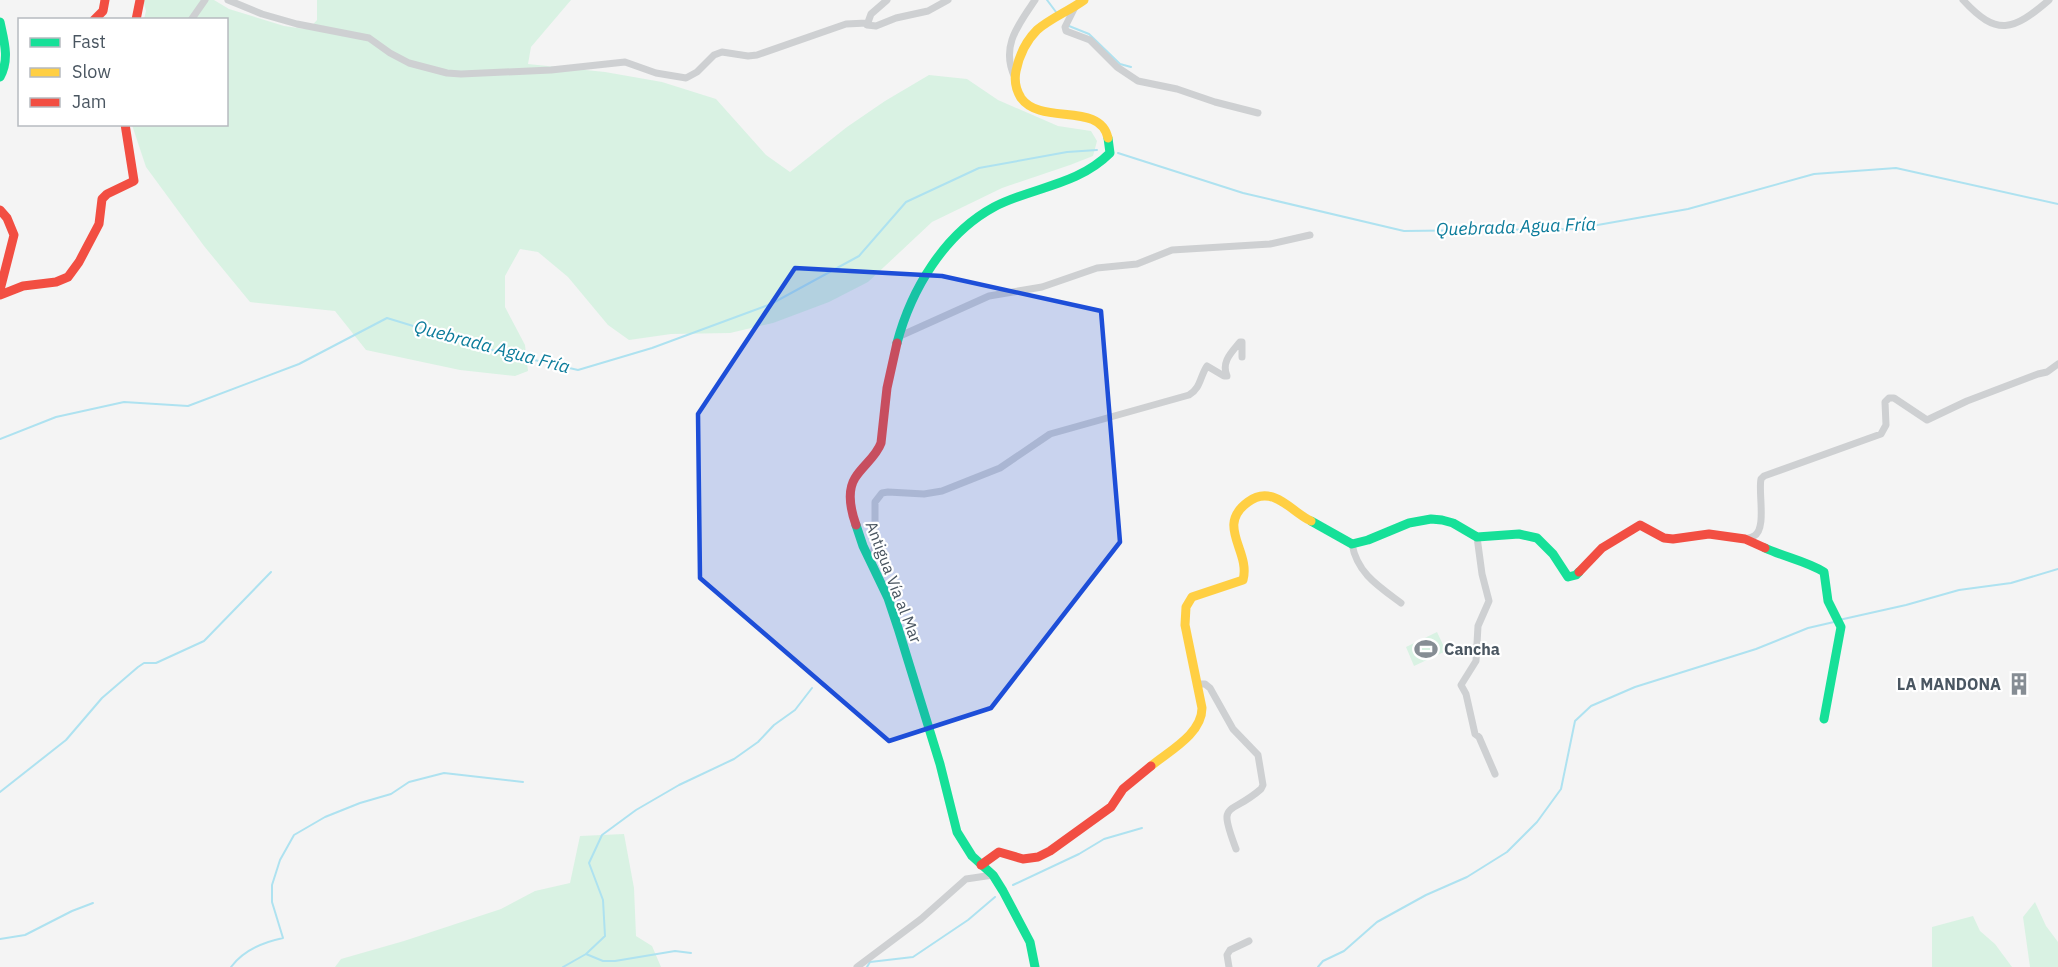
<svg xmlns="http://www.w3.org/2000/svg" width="2058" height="967" font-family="'IBM Plex Sans',sans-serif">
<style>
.green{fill:#d9f2e3}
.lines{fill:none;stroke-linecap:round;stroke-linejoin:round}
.stream{stroke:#aee2f0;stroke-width:2}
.street{stroke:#ced0d2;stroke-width:7}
.fast{stroke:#16e098;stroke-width:9}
.slow{stroke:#ffcf43;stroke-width:9}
.jam{stroke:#f24e42;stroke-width:9}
.marked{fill:#1d4ed8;fill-opacity:0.2;stroke:#1d4ed8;stroke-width:4.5;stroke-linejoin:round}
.labels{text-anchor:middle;stroke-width:4.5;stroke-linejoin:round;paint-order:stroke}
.street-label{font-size:16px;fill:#4a5661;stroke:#fff}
.poi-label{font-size:16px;font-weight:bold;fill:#4a5661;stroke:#fff;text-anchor:start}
.water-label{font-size:18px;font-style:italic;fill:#0c7c9b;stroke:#fff}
</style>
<rect width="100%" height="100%" fill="#f4f4f4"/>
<path class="green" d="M143,0H214L229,9L284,26L305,29H309L317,20V0H571L531,47L528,64L605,72L662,82L716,99L766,155L790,172L847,127L885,101L929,75L967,79L998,100L1058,126L1091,131L1097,141L1093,156L1070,165L1002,188L932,222L868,282L829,302L773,323L730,333L671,334L629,340L608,325L568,277L538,252L520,249L505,276V307L525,345L528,371L515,376L460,370L366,350L335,311L250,302L204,246L146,167L132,125L226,124V20L144,19L146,11Z
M1437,632L1446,651L1414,666L1406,647Z
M624,834L634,888L636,936L652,946L661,967H335L341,959L404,941L501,909L535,891L570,883L580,836Z
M2035,902L2046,926L2058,942V967H2030L2023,917Z
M1973,916L1980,931L1995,944L2012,967H1932V927Z"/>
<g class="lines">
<path class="stream" d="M1047,0L1056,12
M1069,26L1089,34L1120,64L1131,67
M1118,153L1243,193L1404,231L1575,229L1688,209L1814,174L1896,168L2058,204
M0,439L56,417L124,402L188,406L299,364L387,318L495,351L578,370L652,348L771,304L859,256L906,202L979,168L1067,152L1097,150
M1839,620L1906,605L1959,590L2011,583L2058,569
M0,792L66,740L102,698L138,667L144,663H156L204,641L271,572
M1013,885L1079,854L1104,839L1142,828
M0,939L25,935L72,911L93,903
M586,954L605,936L603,900L589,863L602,835L636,810L679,785L734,759L758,742L774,725L795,710L812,688
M231,967C243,951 264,942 283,938L272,902V885L280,860L294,835L325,817L360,803L391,794L409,782L444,773L523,782
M563,967L586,954L603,961H615L675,951L691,953
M867,967L870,962L913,957L968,920L995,897
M1318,967L1323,961L1344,951L1377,922L1426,895L1467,877L1507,852L1537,822L1561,789L1575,721L1591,706L1635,687L1756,649L1808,628L1834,622"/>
<path class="street" d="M228,0L262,14L297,24L369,38L390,53L409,63L447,73L461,74L551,70L625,62L656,73L686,78L697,72L714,55L722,52L748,56L757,55L846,24L867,23
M887,0L871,14L867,25L876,26L896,18L928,11L948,0
M1963,0C1997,37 2013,31 2049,0
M1075,7L1065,27L1066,31L1090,40L1117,67L1138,81L1177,89L1215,102L1258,113
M191,20L205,0
M1015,78C1000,47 1018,25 1035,0
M900,336L989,296L1042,287L1097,268L1137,264L1172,250L1270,244L1310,235
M1477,537L1482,574L1489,601L1478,626L1476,661L1461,685L1466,694L1475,734L1479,737L1495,774
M1745,539C1748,538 1751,538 1754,536C1767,529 1758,492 1761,479L1764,476L1881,434L1886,425L1885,402L1889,398H1894L1927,420L1967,401L2038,374L2047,372L2058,364
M1352,544C1357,573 1378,586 1401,603
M869,558L873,553L875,545V502L882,493L888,492L924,494L942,491L1000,468L1050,434L1189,395C1201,388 1200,376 1207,366L1224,376H1227C1221,362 1231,353 1240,342H1242V357
M1197,684H1205L1210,688L1233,729L1258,755L1263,785L1261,789C1229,817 1217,799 1236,849
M857,967L921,919L966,879L993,875
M1229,967L1227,955L1230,950L1249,941"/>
<path class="fast" d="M0,22C4,41 10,59 0,77
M897,343C911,290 944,234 994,207C1032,187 1077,186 1110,153L1108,138
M1311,521L1352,544L1368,540L1409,523L1431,519L1442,520L1453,523L1477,537L1519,534L1537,538L1553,554L1568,577L1576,575L1579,572
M856,525L863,546L888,598L898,628L940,764L957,832L972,856L993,875L1003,891L1030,942L1035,967
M1765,548C1784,557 1806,561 1824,572L1828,601L1841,627L1824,719"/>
<path class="slow" d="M1084,0C1069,11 1051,18 1037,30C1026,41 1019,56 1016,71C1014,81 1016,90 1021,98C1041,126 1100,101 1108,138
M1151,766C1169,751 1202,734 1202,708L1185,625L1186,607L1192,597L1243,580C1251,551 1215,526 1248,502C1256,496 1265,494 1275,498C1288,503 1298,515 1311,521"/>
<path class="jam" d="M94,20L103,11L105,0
M136,20L140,0
M0,210L7,218L14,235L0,290
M0,295L23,286L56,282L68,277L79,262L99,224L102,199L107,194L134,181L125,124
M856,525C851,511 847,491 855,478C863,465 876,457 881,443L887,388L897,343
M1579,572L1602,548L1640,525L1664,538L1673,539L1709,534L1745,539L1765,548
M981,865L999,852L1023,859L1038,857L1050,851L1111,807L1123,789L1151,766"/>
</g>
<path class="marked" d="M795,268L942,276L1101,311L1120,542L991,708L889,741L700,578L698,414Z"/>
<defs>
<g id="stadium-bare" transform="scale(1.8)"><path d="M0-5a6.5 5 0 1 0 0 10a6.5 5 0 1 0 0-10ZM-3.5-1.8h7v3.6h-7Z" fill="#868d94" stroke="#fff" stroke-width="2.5" paint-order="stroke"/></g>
<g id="building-bare" transform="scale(1.8)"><path d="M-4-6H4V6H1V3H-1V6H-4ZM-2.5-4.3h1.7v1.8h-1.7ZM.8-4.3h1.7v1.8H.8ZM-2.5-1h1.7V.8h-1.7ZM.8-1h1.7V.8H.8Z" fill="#868d94" stroke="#fff" stroke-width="2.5" paint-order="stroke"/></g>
</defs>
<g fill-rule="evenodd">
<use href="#stadium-bare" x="1426" y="649"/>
<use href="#building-bare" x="2019" y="684"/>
</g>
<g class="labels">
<g class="street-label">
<text transform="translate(894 582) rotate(69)" y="6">Antigua Vía al Mar</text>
</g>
<g class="poi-label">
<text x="1444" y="655">Cancha</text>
<text x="2001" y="690" text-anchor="end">LA MANDONA</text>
</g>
<g class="water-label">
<text transform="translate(1516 227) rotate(-2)" y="6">Quebrada Agua Fría</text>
<text transform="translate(492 347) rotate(15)" y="6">Quebrada Agua Fría</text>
</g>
</g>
<rect x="18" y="18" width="210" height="108" fill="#ffffff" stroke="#b7bbc0" stroke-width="1.5"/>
<rect x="30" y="38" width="30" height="9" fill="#16e098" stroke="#b7bbc0" stroke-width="1.5"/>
<text x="72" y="48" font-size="18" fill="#4a5661">Fast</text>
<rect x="30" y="68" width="30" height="9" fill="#ffcf43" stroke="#b7bbc0" stroke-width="1.5"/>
<text x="72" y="78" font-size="18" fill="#4a5661">Slow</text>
<rect x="30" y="98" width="30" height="9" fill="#f24e42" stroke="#b7bbc0" stroke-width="1.5"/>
<text x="72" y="108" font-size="18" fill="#4a5661">Jam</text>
</svg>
